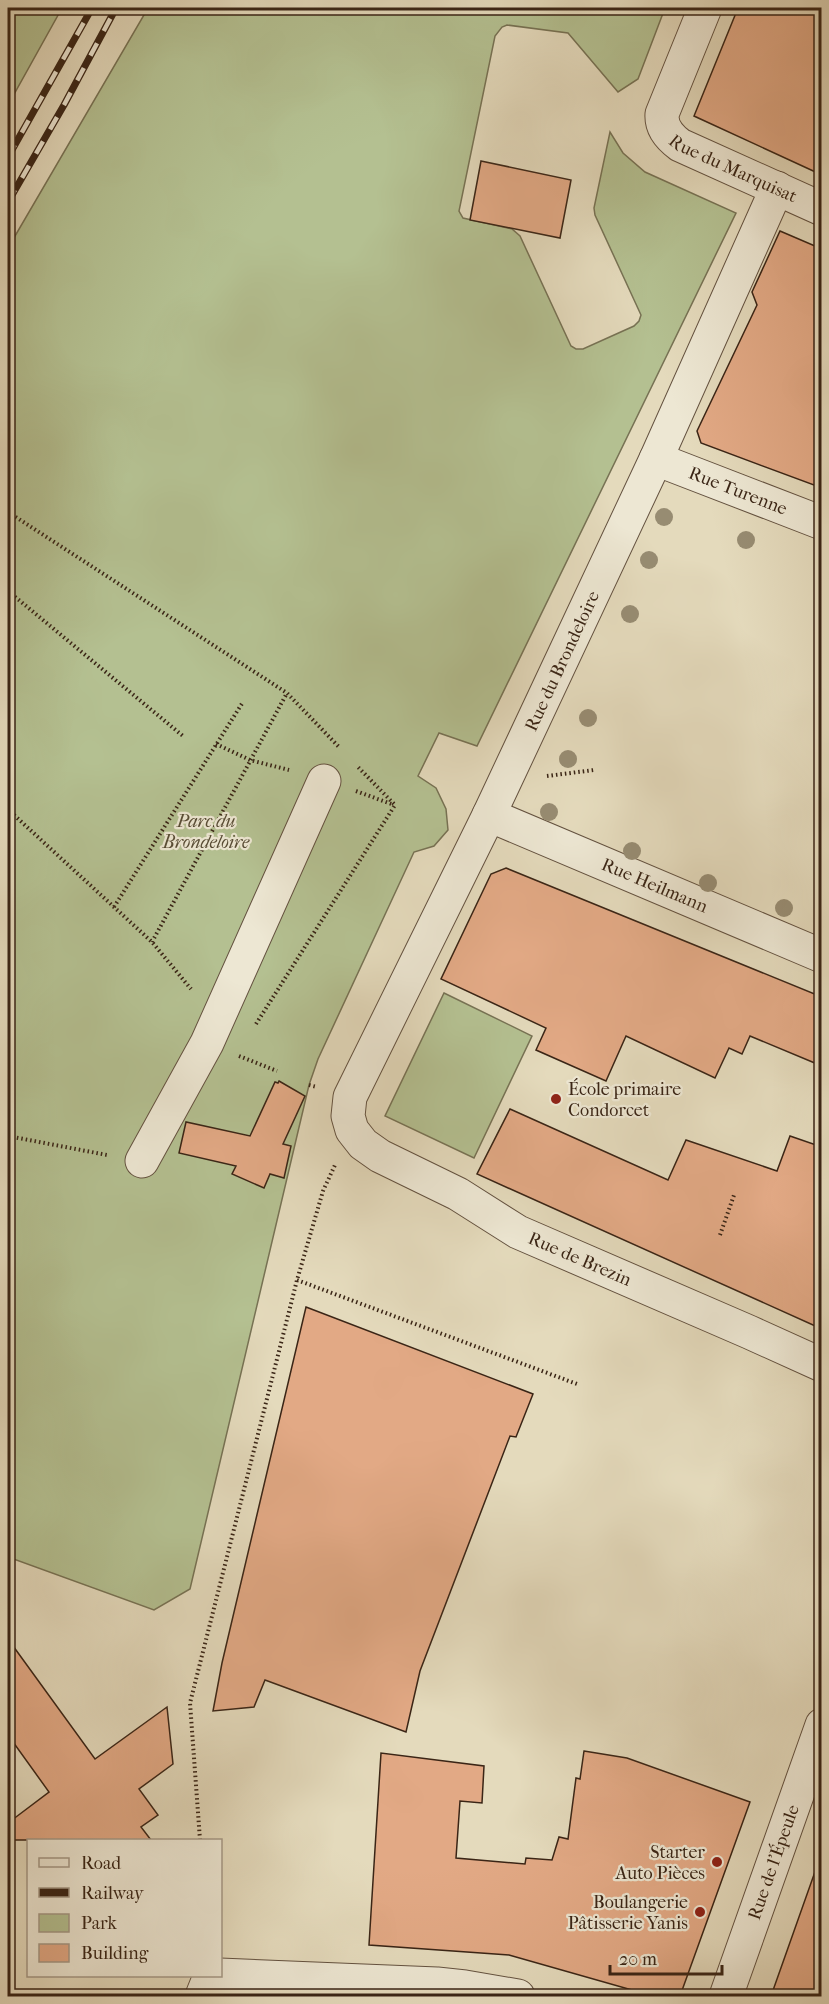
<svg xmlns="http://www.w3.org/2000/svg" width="829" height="2004" font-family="'IM FELL French Canon',serif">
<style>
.green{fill:#b4c091;stroke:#777254;stroke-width:1.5}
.building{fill:#e2a985;stroke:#3a2516;stroke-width:1.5}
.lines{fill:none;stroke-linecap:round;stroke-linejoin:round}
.minor-casing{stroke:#645240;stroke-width:35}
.path{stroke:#3a2516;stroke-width:4;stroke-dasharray:1.5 3;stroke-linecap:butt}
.minor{stroke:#ede7d3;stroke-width:33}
.rail-casing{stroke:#3a2516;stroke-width:7}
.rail{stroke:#ede7d3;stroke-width:4.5;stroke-dasharray:14;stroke-linecap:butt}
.tree{fill:#978c72}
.poi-dot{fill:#8f2418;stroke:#ede7d3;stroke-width:2}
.labels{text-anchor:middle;stroke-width:4.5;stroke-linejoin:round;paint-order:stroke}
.street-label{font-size:18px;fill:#3a2516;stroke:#ede7d3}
.park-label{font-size:18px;font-style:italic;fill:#584c35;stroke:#ede7d3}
.poi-label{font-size:18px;fill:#3a2516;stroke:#ede7d3;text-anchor:end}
</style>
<rect width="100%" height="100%" fill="#e4dabc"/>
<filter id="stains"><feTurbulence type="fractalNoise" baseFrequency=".00333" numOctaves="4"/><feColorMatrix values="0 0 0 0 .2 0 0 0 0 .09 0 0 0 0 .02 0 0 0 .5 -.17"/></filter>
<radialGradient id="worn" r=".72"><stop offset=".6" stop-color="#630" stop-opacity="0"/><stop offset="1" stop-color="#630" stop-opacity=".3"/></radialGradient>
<path class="green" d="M8,8H62L8,105Z
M148,8H665L638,79L618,92L568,33L507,25L502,27L495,36L459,211L463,218L512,229L520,236L571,346L576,349H583L634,326L639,321L641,315L595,215L594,208L610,132L623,153L645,172L736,213L477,746L439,733L418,776L436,788L446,809L448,830L434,846L414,852L318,1059L309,1085L190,1589L154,1610L8,1557V248Z
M444,993L532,1036L474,1158L385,1116Z"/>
<path class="building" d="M738,8H822V175L694,116Z
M481,161L571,180L560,238L470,220Z
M780,231L822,249V348L816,360L822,362V488L701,443L697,431L757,305L752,292Z
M506,868L822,997V1066L750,1036L742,1054L729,1048L715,1078L626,1036L606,1081L536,1050L546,1028L441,979L491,874Z
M279,1081L305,1096L283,1144L291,1146L284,1178L270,1174L264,1188L232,1174L236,1166L179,1153L186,1122L250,1136L275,1082L278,1083Z
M510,1109L668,1180L686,1140L777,1171L790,1136L822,1147V1329L477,1174Z
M306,1307L533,1394L516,1437L510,1436L420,1671L406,1732L265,1680L254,1707L213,1711L222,1663Z
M8,1639L95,1759L167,1707L173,1764L139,1789L158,1815L141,1827L151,1840H8V1823L49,1792L8,1735Z
M584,1751L627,1758L750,1802L680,1996H653L509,1955L369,1945L381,1753L484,1766L482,1803L460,1801L456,1858L525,1864L526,1858L552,1860L559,1837L568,1839L576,1778L580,1779Z
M817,1866L822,1867V1996H771Z"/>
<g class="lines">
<g class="minor-casing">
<g id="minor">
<path id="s1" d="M705,8L662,114C661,127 669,137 680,145L822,209"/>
<path id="s2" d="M777,188L656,459L489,815L350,1097L348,1116L352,1130L363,1144L380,1156L458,1194L518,1232L749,1332L822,1365"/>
<path id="s3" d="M656,459L822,523"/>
<path id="s4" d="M489,815L822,956"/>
<path d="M142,1161L207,1043L324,781"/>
<path d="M220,1975L437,1984L465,1987L518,1996"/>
<path d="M202,1996L210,1976"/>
<path id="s5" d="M726,1996L822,1725"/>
</g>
</g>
<path class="path" d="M8,512L287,693L339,747
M8,591L183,736
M216,744L250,760L289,770
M547,776L594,770
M356,791L394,805
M14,815L152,942L191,989
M114,907L243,702
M152,942L287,693
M256,1024L395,805L358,767
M239,1056L277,1071
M309,1085L317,1087
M8,1136L107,1155
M720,1235L734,1195
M297,1280L577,1384
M200,1840L190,1703L297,1280L323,1191L335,1165"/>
<use href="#minor" class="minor"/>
<g class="rail-casing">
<path id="rail" d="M8,157L92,8
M8,202L64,105L116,8"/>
</g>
<use href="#rail" class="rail"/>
</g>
<g class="tree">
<circle cx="664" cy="517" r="9"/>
<circle cx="746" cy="540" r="9"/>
<circle cx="649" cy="560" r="9"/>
<circle cx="630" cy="614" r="9"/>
<circle cx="588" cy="718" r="9"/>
<circle cx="568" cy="759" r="9"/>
<circle cx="549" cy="812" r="9"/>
<circle cx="632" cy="851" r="9"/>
<circle cx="708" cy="883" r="9"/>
<circle cx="784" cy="908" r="9"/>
</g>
<g class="poi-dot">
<circle cx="556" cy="1099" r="6"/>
<circle cx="717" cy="1862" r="6"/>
<circle cx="700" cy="1912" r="6"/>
</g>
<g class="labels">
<g class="street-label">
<text dy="6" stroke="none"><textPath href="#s1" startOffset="210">Rue du Marquisat</textPath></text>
<text dy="6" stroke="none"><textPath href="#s3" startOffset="88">Rue Turenne</textPath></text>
<text transform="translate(562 661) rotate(-65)" y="6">Rue du Brondeloire</text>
<text dy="6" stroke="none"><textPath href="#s4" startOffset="180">Rue Heilmann</textPath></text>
<text dy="6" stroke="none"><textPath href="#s2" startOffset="1302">Rue de Brezin</textPath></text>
<text dy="6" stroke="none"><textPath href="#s5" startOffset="142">Rue de l'Épeule</textPath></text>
</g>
<g class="park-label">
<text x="206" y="827">Parc du<tspan x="206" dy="21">Brondeloire</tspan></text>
</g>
<g class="poi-label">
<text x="568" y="1095" text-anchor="start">École primaire<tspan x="568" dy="21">Condorcet</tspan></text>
<text x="705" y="1858">Starter<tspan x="705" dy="21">Auto Pièces</tspan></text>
<text x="688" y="1908">Boulangerie<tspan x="688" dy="21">Pâtisserie Yanis</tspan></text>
</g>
</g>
<rect width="829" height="2004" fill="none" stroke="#e4dabc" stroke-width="30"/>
<rect x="9" y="9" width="811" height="1986" fill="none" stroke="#3a2516" stroke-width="3"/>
<rect x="15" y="15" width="799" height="1974" fill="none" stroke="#3a2516" stroke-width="1.5"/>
<rect x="27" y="1839" width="195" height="138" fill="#ede7d3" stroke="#a59987" stroke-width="1.5"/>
<rect x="39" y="1858" width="30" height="9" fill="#ede7d3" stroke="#a59987" stroke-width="1.5"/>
<text x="81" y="1869" font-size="18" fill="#3a2516">Road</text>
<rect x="39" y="1888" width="30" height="9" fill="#3a2516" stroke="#a59987" stroke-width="1.5"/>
<text x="81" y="1899" font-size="18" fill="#3a2516">Railway</text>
<rect x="39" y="1914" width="30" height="18" fill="#b4c091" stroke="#a59987" stroke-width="1.5"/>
<text x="81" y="1929" font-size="18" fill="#3a2516">Park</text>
<rect x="39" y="1944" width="30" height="18" fill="#e2a985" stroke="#a59987" stroke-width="1.5"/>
<text x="81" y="1959" font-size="18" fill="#3a2516">Building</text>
<path d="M610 1965v9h112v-9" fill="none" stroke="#3a2516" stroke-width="3"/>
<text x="619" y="1965" font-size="18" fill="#3a2516" stroke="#ede7d3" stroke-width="4.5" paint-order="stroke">20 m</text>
<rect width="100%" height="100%" filter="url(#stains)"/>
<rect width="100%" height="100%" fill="url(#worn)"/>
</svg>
